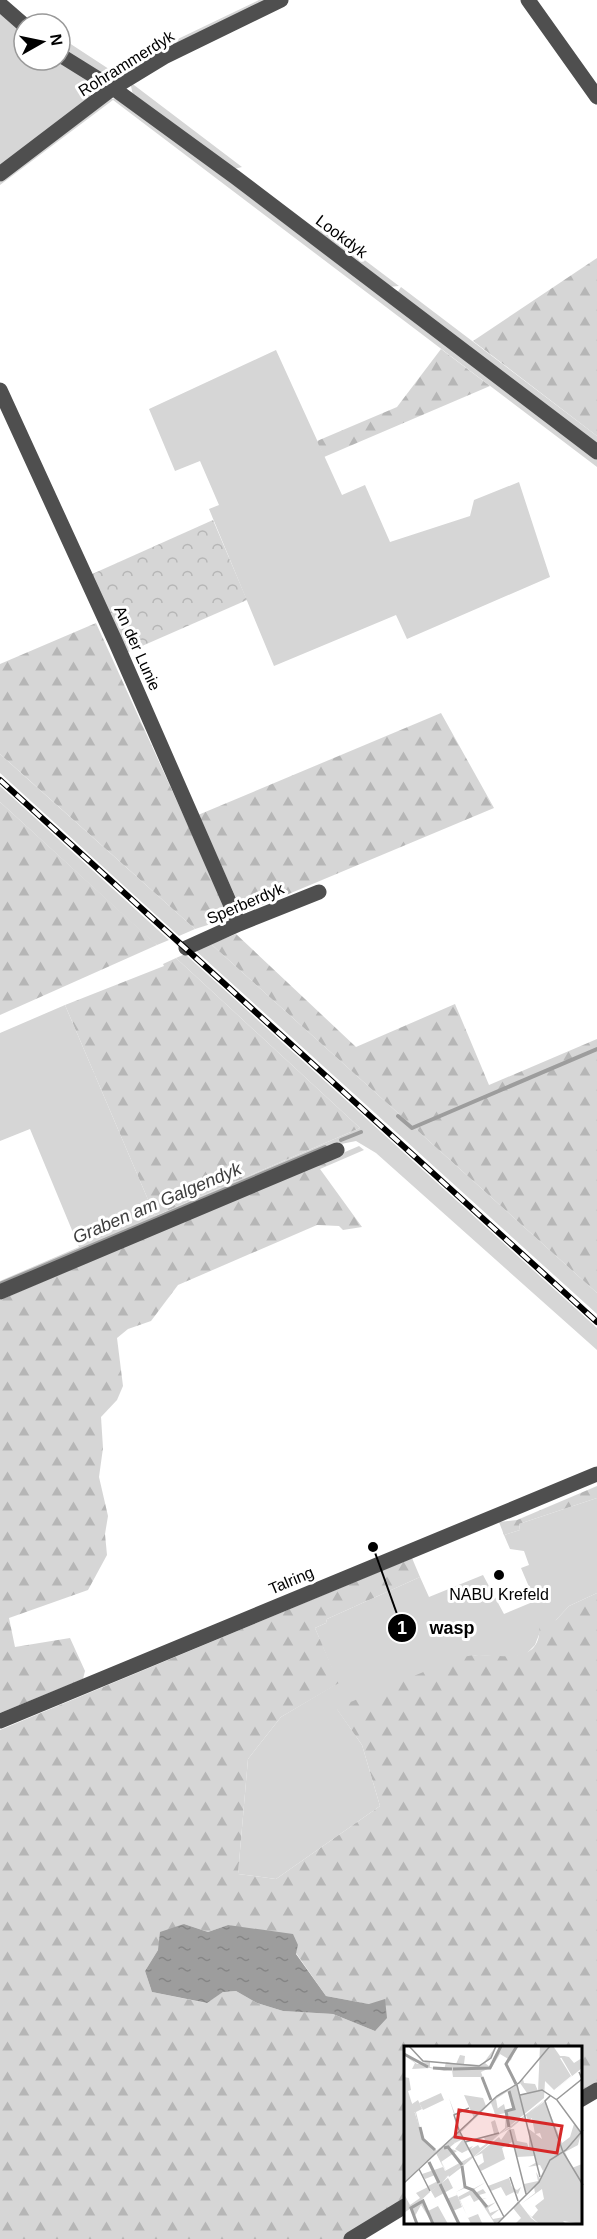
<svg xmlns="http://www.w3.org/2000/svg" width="597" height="2239" font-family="Arial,sans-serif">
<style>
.green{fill:#d6d6d6}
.forest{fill:url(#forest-firs);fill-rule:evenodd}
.park{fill:url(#park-crowns)}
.water{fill:url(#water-ripples)}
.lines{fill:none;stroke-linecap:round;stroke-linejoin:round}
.stream{stroke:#9d9d9d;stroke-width:4}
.minor{stroke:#4f4f4f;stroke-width:15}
.rail-casing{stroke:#000;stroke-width:6}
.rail{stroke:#fff;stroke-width:4;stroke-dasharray:11;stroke-linecap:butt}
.poi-dot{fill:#000;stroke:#fff;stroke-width:2}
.labels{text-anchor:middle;stroke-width:6;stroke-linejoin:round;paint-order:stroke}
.street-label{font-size:16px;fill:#000;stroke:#fff}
.poi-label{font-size:16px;fill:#000;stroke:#fff}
.water-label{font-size:18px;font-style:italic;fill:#3e3e3e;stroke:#fff}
.inset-river{fill:none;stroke:#9d9d9d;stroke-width:3}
.inset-road{fill:none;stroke:#999;stroke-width:1.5}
.view{fill:#d62828;fill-opacity:0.15;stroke:#d62828;stroke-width:3}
.inset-edge{fill:none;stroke:#000;stroke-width:3}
.leader{fill:none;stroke:#000;stroke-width:2}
.callout-dot{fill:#000;stroke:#fff;stroke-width:2}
.mark-label{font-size:18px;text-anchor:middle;font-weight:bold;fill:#fff}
.callout-label{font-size:18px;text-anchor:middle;font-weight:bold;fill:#000;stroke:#fff;stroke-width:6;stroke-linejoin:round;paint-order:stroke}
</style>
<defs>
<pattern id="forest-firs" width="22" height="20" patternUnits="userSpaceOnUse" patternTransform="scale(1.5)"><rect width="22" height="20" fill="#d6d6d6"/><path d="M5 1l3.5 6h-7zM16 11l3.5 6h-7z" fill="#b6b6b6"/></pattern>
<pattern id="park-crowns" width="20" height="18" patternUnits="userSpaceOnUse" patternTransform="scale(1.5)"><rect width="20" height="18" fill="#d6d6d6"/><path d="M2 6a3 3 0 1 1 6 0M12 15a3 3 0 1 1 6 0" fill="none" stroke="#b6b6b6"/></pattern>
<pattern id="water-ripples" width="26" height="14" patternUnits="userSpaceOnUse" patternTransform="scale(1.5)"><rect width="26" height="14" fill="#9d9d9d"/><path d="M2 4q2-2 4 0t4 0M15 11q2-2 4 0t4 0" fill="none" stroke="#858585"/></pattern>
</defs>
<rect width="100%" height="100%" fill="#fff"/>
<path class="green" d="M259,0H265L112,80L60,47V37L115,73L157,49Z
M0,9L24,31V60H60L85,77L89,84L91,94L88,103L0,170Z
M130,82L242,167L234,169L133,95Z
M118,98L597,459V467L113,100L0,185V182L111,99Z
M317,224L399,286L388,287L317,232Z
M401,287L597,436V447L397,293Z
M276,350L342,495L365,485L390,542L470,516L474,500L519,482L550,577L407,639L396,615L274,666L209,509L219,505L200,461L175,471L149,409Z
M0,754L21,773L195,929L179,936L0,773Z
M0,786L169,940L157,945L153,942L0,802Z
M211,944L597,1293V1314L195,950Z
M185,954L597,1328V1350L376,1153L356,1141L341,1144L0,1287V1281L79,1247L30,1129L0,1141V1033L65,1005L155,1216L360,1128L176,958Z
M597,1498V1593L569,1606L556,1620L540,1632L535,1645L525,1655L507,1657L475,1655L337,1709L362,1745L380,1806L276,1879L238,1874L248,1759L281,1717L338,1683L315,1628L326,1623L327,1619L420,1577L429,1597L483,1575L504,1614L535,1601L521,1568L529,1565L524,1551L510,1549L504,1535L520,1530L519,1524Z"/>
<path class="forest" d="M597,258V436L473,341Z
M441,349L490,386L324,457L317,441L397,407Z
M96,623L230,918L195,929L0,754V664Z
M441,713L494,808L243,913L198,815Z
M0,802L157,945L0,1015Z
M236,934L356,1047L455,1004L489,1085L597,1039V1293L211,944Z
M176,958L360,1128L155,1216L65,1005L164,966L163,964Z
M359,1146L364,1150L320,1169L362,1227L343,1230L339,1226L317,1225L178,1285L151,1321L128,1329L117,1338L123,1386L117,1400L101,1417L103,1448L99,1477L108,1516L105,1534L107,1555L88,1590L9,1618L15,1647L70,1638L85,1671L83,1679L0,1713V1300Z
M597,1486V1498L519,1524L520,1530L504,1535L499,1522L517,1520Z
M412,1558L420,1577L327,1619L326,1623L315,1628L339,1683L281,1717L248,1759L238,1874L276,1879L380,1806L362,1745L336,1708L455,1659C463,1657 471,1655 479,1655C506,1656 544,1664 539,1622L556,1620L569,1606L597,1593V2085L581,2094L580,2047H405V2202L344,2239H0V1730ZM184,1924L208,1932L228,1925L298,1945L296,1953L326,1996L369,2004L375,2031L333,2014L283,2011L257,2003L236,1991L223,1992L206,2003L152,1992L145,1971L158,1950Z"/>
<path class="park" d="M213,520L247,600L126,653L90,575Z"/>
<path class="water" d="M184,1924L208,1932L228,1925L293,1934L298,1945L296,1954L326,1996L369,2004L385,1999L387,2018L375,2031L333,2014L283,2011L257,2003L236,1991L223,1992L207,2003L152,1992L145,1971L158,1950L160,1932Z"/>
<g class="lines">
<path class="stream" d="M398,1116L412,1128L597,1049
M341,1140L361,1132
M0,1284L325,1147"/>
<path class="minor" d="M528,0L597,97
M0,4L24,25
M60,55L113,88L235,177L597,452
M0,174L113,88L164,57L281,0
M0,390L116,643L239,924
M186,948L239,924L319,892
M0,1292L337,1150
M0,1721L597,1474
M580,2100L597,2090
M351,2239L405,2206"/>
<g class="rail-casing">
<path id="rail" d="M0,780L597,1322"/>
</g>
<use href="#rail" class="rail"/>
</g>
<circle class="poi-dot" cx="499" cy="1575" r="6"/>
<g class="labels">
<g class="street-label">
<text transform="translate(126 63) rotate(-32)" y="6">Rohrammerdyk</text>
<text transform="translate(342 236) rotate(37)" y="6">Lookdyk</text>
<text transform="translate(138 648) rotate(66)" y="6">An der Lunie</text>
<text transform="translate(245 903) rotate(-23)" y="6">Sperberdyk</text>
<text transform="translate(291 1580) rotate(-23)" y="6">Talring</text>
</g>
<g class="poi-label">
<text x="499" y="1600">NABU Krefeld</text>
</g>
<g class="water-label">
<text transform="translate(157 1203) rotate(-23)" y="6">Graben am Galgendyk</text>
</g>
</g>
<g transform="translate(404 2046)">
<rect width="178" height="178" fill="#fff"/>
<path d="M92,0L89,8L88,11L85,14L81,17L86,21L96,0H113L107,14L102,18L113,38L102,18L106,14L96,8L88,21L77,26L87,55L96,47L113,39L92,53L94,64L90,65L87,57L56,87L64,102L69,100L66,104L69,109L95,89L58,121L61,141L69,144L83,160L92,156L84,162L86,167L96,163L87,170L89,173L100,171L91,178L69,144L61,142L52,146L58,161L49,165L55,178L36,139L27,145L24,140L44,130L36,139L43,153L53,149L52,146L61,141L58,121L45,131L33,107L24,115L28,123L23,116L11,66L3,68L4,73L2,85L8,86V89L2,86L0,98L3,73L0,42L8,58L14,54L18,63L12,66L19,93L32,105L55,86L49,65L45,52L51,68L56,65L50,69L55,86L87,55L78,31H49L48,24L40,25L26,22L8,23L11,17L4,12L0,7L13,18L26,15V21L40,24L42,16L52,18L56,9L61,10L60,18L78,19ZM59,93L51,103L58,107L64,104L68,110L58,118L44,101L36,102L46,94L51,97ZM44,101L57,119L44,129L32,107ZM157,11H165L170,17L178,12V22L145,49L168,30ZM146,50L106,83L110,102L108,96L98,102L101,113L77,125L74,120L80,116L78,106L108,92L105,83L96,88ZM24,141L26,146L14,157L19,155L22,160L29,178L17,159L11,170L13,178L7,162L0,167V148L6,159L16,152L12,147ZM114,155L127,172L135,178H111L117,172L109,162Z" fill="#d6d6d6" fill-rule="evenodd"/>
<path d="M136,0H149L156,10H165L156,12L167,30L150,44L141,35L140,52L69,110L65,104L74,99L76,102L82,98L80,91L90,88L87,76L91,74L95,87L101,82L102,67L91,69L90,65L100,58L102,66L110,63L105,44L113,39L116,49L123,47L116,37L119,33L120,37L131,38L134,45ZM37,47L40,54L19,64L15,57ZM60,49L79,52L82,60L70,72ZM141,55L158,97L166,91L170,78L177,87L174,99L161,106L168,122L178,118V178L159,175L162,178H135L123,167L128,171L134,164L131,160L140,153L138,143L117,158L131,147L130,141L122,147L120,138L134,135L132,126L136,133L139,125L136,119L124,121L133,116L131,110L113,111L108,93L70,111L95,91L97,94L105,83H110L113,95L123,97L125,102V83L138,93L136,87L131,88L128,72L124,75L122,69ZM47,94L51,97L45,102L53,105L37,116L41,125L68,110L35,137L31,129L21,133L18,128L39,121L32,107ZM44,132L49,142L31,152L27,145ZM105,132L108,141L113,144L117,141L114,148L110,146L102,150L97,141L87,145L84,140ZM82,136L69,144L71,147L79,143L82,147L75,149L78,153L83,152L77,154L76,153L70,156L66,149L56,154L64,172L74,168L78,177L67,178L54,151ZM34,160L44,178H29L24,165Z" fill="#d6d6d6"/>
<path d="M0,31L5,32L7,44L4,45L19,93L33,105L0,136Z" fill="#d6d6d6"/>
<path class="inset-river" d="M0,8L24,21M29,22L48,23M49,23L86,22L97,0M78,31L87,54M112,38L102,18L113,0M16,81L19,93L31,104M105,81L102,65L110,63L105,45M40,102L44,101L58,119M25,116L35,137M58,120L61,141L69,144L83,161M36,138L55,178M13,178L7,162L19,155L29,178"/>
<path class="inset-road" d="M5,0L19,15L75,20L87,12L92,0M113,39L136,131M116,49L138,44L153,54L178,88M146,50L141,55L159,106L179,139M152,54L178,33L175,26M65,62L50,69L55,84L100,171M106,84L122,148M61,96L95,87M15,123L26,145M106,131L114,155M0,137L93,50L115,37L146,0M93,178L135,136L146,114L162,104L179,84"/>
<path class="view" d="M55,64L158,80L153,107L51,91Z"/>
<rect width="178" height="178" class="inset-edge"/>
</g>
<path class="leader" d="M373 1547L402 1628"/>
<g class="callout-dot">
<circle cx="373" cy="1547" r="6"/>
<circle cx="402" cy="1628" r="15"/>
</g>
<g class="mark-label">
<text x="402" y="1634">1</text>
</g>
<g class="callout-label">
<text x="452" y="1634">wasp</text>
</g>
<g transform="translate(42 42) rotate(81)"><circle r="28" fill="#ffffff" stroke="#999999" stroke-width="1.5"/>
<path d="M0-4.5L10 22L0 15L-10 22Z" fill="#000000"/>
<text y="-9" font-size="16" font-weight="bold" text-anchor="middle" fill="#000000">N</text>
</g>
</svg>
